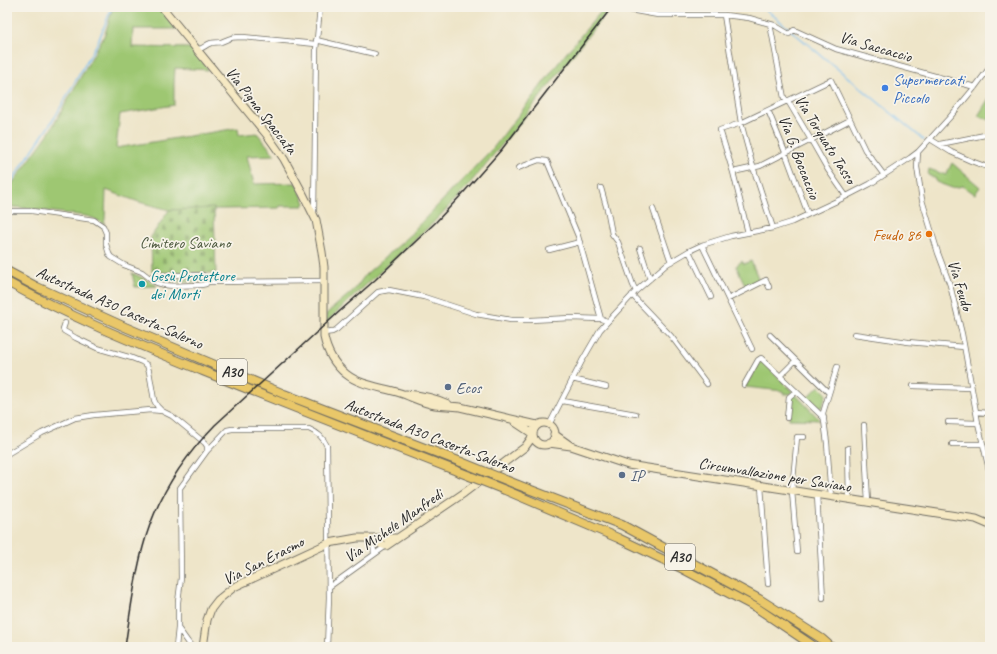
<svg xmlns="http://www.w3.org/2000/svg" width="997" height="654" font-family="Caveat,sans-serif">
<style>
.green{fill:#9ec772;stroke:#64794e}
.cemetery{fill:url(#cemetery-stones);stroke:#64794e}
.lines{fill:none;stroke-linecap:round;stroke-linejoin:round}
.stream{stroke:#7bbff1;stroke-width:1.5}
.minor-casing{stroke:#6f6c62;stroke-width:6}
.secondary-casing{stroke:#6f6c62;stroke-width:9}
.motorway-casing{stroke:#6f6c62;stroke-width:10}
.minor{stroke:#fff;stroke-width:4.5}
.secondary{stroke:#f6e9c3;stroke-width:7}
.motorway{stroke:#e9c769;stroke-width:8}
.rail{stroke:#2b2b2b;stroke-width:1.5}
.motorway-bridge-casing{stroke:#6f6c62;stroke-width:10;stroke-linecap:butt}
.motorway-bridge{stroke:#e9c769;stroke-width:8}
.shop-dot{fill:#3f7fe0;stroke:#f7f3e8;stroke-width:1.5}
.food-dot{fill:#e8710a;stroke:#f7f3e8;stroke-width:1.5}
.culture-dot{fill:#0f9aa8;stroke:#f7f3e8;stroke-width:1.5}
.service-dot{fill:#5c6f8a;stroke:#f7f3e8;stroke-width:1.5}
.labels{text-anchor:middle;stroke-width:3.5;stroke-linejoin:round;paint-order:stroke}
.shield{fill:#f7f3e8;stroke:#686764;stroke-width:1}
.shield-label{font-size:15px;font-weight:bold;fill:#2b2b2b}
.street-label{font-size:16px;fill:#2b2b2b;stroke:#f7f3e8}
.shop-label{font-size:16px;fill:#366cbe;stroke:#f7f3e8;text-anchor:start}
.food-label{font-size:16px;fill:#c56008;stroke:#f7f3e8;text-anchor:end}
.park-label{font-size:16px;fill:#4e5a40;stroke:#f7f3e8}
.culture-label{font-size:16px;fill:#0d838f;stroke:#f7f3e8;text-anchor:start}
.service-label{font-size:16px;fill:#4e5e75;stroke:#f7f3e8;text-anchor:start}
</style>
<defs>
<pattern id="cemetery-stones" width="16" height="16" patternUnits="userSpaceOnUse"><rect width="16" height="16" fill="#9ec772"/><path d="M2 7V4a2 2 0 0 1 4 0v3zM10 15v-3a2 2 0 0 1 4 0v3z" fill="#81a25e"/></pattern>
</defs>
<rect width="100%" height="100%" fill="#f7f3e8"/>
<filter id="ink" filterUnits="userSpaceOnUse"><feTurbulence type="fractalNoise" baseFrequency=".025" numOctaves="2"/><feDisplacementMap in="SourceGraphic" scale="8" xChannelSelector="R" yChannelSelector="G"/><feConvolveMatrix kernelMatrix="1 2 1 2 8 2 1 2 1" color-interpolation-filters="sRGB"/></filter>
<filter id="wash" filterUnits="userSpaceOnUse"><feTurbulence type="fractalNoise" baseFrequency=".012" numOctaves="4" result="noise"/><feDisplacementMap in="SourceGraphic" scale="16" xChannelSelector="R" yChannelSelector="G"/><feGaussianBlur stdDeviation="0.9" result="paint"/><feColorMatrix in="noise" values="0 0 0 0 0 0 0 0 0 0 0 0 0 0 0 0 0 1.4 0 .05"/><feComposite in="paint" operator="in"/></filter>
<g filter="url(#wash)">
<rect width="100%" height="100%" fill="#eee5c9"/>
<path class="green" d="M113,7H159L176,29H133L132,47L192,48L209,70L175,68L174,84V105L120,114L116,148L238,128L239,135L257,133L275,155L247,156L254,184L296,183L305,203L303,206H280L279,208L169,210L139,202L106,190L105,219L104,224L93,218L86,216L7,206V191L49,133L105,34Z
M672,7H694L693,11L671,12Z
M604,8L609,9L519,124L467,187L434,222L326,322V314L355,289L366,274L414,232L413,231L494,147L563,57Z
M989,98L990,99V120L978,116Z
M952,163L980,187L975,194L963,186L952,188L936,182V179L928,175L929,169L946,175Z
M742,261L744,264L751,261L759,280L746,287L736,266Z
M132,273L155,284L157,286L135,287Z
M171,279H200L201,280V282H171L170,281Z
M761,360L793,392L790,394H783V391L745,387Z
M819,386C829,395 826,395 822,407L819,408L817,407L807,398Z
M795,395H796L820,420L789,419L791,398Z"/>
<path class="cemetery" d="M214,208L216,273L152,272L151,237L169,210Z"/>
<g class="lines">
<path class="stream" d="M763,7L805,42L924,140
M7,188L55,117L98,42L112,7"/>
</g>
</g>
<g filter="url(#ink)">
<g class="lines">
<g class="minor-casing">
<path id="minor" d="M613,7L658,15H724L749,18L774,25L789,34L794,30L836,49L975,87
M724,15L741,123L753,167L773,228
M770,24L784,98L788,101L811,140L828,170L846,196
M316,40L375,54
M196,49C204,50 204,45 211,43C214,42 218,43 221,42C231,38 231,37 243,37L316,44
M768,110L785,152L808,214
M930,139L951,152L971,161L990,168
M940,144L990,134
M918,152L917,167L922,200L938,253L950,285L962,334L978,423L990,474
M518,168L539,160L547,161L578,236L601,319
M733,172L760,166L850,120
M601,188L608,213L612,234L618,242L633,285L636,291
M653,209L671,262
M7,212L11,211H32L94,220L103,226L106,233V244L109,254L111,257L124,265L142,272L151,279L152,276L156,275H203L206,277L207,282L324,281
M314,213L316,50L320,7
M748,233L733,172L720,130L741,123L831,80L865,150L884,175
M702,245L752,349
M640,248L650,279
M549,250L580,242
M689,251L711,297
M151,279C160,289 188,285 201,285L206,284L207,282
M632,295L671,336L707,384
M728,299L766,280L769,287
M65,323L63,329L64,331L76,338L97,348L132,358L142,362L147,365L149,371L154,400L157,406L162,411
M324,333L332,332L336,330L378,292L389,290L424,297L476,314L511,320H530L571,318L601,319L607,321
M854,334L908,342L964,347
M770,335L829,393
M780,376L795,361
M572,379L606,387
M744,385L758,360L761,358L824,418
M913,386L971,388
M562,401L636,414
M976,412L990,413
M787,418L789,397L796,391
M948,422L978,423
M549,425L582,361L600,330L636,291L667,264L689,251L702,245L731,236L773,228L792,222L841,199L870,184L910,158L918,152L950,117L975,87L990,67
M864,425L868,503
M952,444H982
M848,448L849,500
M207,451L227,430L232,429H309C318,433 323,437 327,446L329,597L327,647
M7,454L42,433L75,418L94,415L151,410L162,411L172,416L205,443L207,446V451L180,488L181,578L178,602V628L188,642L192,647
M761,486L768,584
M817,495L823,598
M831,497L827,443L823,413L837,367
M373,542L374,554
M797,552L792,491L797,437H804
M329,587L386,546
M176,647L178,628"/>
</g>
<g class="secondary-casing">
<path id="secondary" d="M162,7L267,135L284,159L302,192L316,220L322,252L324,267V337C327,352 334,364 346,374C361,386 382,387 400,393C412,397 423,403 435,405C443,406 451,406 460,407C486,413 511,419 537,425
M406,394C421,395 435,398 448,404
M515,422L533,434
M533 434a11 11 0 1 1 22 0a11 11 0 1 1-22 0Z
M554,434L571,446
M549,443L571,446L628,465L976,519L990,525
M371,538L373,542L386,546L464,493L525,447L533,436
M203,647L207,620L211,609L218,600L234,587L329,543L357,538H397"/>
</g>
<g class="motorway-casing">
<path id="motorway" d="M7,271L37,287L125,327L284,394L461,462
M7,282C70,317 137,344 203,371C287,405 372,438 457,471
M518,485L622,525L759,599L822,639L831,647
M505,490L618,538L683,569L757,608L815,647"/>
</g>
<use href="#minor" class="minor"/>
<use href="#secondary" class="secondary"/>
<use href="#motorway" class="motorway"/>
<path class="rail" d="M984,7L990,12
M125,647C130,614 134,580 143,547C155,501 182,459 215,425L340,311L375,280L435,223L464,192L502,149L612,7"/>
<g class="motorway-bridge-casing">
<path id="motorway-bridge" d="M461,462L518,485
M457,471L505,490"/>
</g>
<use href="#motorway-bridge" class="motorway-bridge"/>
</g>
</g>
<circle class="shop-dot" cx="885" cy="88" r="4"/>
<circle class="food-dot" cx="929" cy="234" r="4"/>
<circle class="culture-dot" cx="142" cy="284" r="4"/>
<g class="service-dot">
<circle cx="448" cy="387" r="4"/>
<circle cx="622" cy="475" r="4"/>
</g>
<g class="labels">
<g class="shield">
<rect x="217" y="359" width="30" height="26" rx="3"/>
<rect x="665" y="544" width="30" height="26" rx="3"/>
</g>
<g class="shield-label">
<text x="232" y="377">A30</text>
<text x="680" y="562">A30</text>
</g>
<g class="street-label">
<text transform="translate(876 46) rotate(16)" y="6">Via Saccaccio</text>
<text transform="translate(262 110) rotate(52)" y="6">Via Pigna Spaccata</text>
<text transform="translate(826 139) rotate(58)" y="6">Via Torquato Tasso</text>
<text transform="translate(800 157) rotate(69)" y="6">Via G. Boccaccio</text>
<text transform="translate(961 285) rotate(73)" y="6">Via Feudo</text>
<text transform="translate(120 307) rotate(24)" y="6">Autostrada A30 Caserta-Salerno</text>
<text transform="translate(430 435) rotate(21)" y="6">Autostrada A30 Caserta-Salerno</text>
<text transform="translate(775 474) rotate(9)" y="6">Circumvallazione per Saviano</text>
<text transform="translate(393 525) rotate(-35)" y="6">Via Michele Manfredi</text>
<text transform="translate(263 560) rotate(-27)" y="6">Via San Erasmo</text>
</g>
<g class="shop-label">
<text x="893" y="85">Supermercati<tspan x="893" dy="18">Piccolo</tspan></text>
</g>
<g class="food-label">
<text x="921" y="240">Feudo 86</text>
</g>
<g class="park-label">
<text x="185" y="248">Cimitero Saviano</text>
</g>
<g class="culture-label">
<text x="150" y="281">Gesù Protettore<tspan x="150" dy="18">dei Morti</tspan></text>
</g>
<g class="service-label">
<text x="456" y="393">Ecos</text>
<text x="630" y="481">IP</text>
</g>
</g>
<rect width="997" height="654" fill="none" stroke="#f7f3e8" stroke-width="24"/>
</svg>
